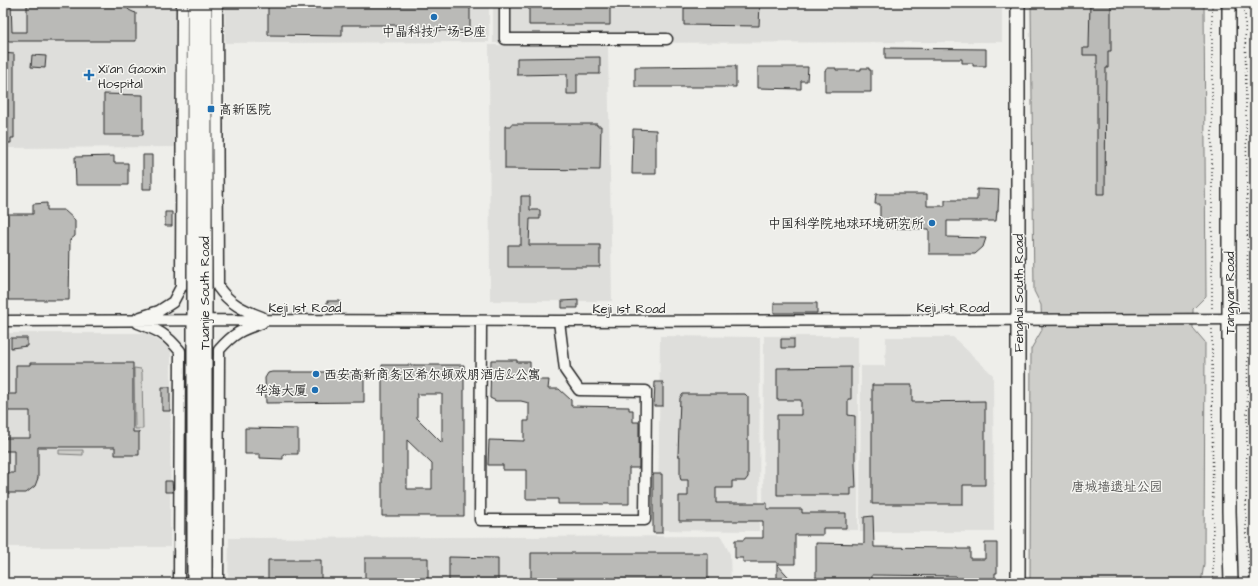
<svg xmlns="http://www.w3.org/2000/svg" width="1258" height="586" font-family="'Architects Daughter','LXGW WenKai TC',sans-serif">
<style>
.built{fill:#dededb}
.green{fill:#cececa;stroke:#7c7c7a}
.building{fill:#babab7;stroke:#2b2b2b;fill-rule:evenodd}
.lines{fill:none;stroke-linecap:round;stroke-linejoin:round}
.minor-casing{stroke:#2b2b2b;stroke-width:13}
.major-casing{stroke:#2b2b2b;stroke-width:16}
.path{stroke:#2b2b2b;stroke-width:1.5;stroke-dasharray:1 3;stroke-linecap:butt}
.minor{stroke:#f6f6f2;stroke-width:10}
.major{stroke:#f6f6f2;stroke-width:13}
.poi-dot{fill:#1f6fb2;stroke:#f6f6f2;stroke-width:1.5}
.labels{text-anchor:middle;stroke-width:3;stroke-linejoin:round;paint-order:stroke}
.poi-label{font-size:13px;fill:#2b2b2b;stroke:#f6f6f2;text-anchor:start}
.street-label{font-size:13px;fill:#2b2b2b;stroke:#f6f6f2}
.park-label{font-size:13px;fill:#545453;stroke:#f6f6f2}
</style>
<rect width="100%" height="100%" fill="#eeeeea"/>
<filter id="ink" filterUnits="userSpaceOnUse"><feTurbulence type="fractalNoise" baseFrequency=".025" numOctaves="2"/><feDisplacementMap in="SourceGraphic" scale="8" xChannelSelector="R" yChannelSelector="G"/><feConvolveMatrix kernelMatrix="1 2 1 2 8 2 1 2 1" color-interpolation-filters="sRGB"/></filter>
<g filter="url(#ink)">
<path class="built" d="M3,3H176L175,147L3,148Z
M225,3H489V42L225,43Z
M493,3H1002V42L493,43Z
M489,45L608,46L612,301H490Z
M3,333H147L171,349L170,547H3Z
M660,336L760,337L759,531L658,530Z
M764,336H858V530H763Z
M886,337H953L993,375L994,532H860L861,366H885Z
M721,536L730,554L731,583H228L229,538Z"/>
<path class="green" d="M1031,3H1204L1206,296L1193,309V328L1205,342L1204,564L1201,583H1030L1031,349L1042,330L1041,305L1034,291Z
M134,368L141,369L142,373L143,429H135Z
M59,450H83V455L59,454Z"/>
<path class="building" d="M3,3H11L12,32H27V3H124L129,10L133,12L136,13V41H3Z
M268,3H470V31L398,30V25H342V36L268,35Z
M529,3L610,4V25H529Z
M1090,3H1111V51H1108V68H1106L1105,194H1097V55H1083V48H1089Z
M684,4H760L759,26L684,25Z
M885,48L986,49V66H973V63H962V59H885Z
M3,53L14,54V138H11V143H3Z
M32,55L46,56L45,68L31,67Z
M600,57V74H577V94H567V74L517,75V58Z
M736,66V87H635V67Z
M758,67H808L807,81H801V89L758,88Z
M827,68H836V70H861V68H869V70H871V92H825V70H827Z
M104,94L143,95V135H104Z
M511,124H597V126H601L600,170L505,169V126H511Z
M633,129L656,130V174H632Z
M143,155H152V189H143Z
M114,156V163H128V185H76L75,157Z
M977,189L999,190L998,211H997L996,221H947V237L986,238L983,247L975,254H929V229L884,228L885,221H880V204H875L876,194H927V206H945V200H977Z
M521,196H530V210H540V219H530L529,245H600V267H508V245H521Z
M47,203V210H64L75,220V236L70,240L69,300H3V214H33V204Z
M165,212H172V226H165Z
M578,300V308H562V301Z
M327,301H340V310H327Z
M774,303H817V313H774Z
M11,338H27V346L11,348Z
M781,339H794V348H781Z
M491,360H517V362H530V380H549L548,389H559L571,400V406L629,407V410H633V422H639V468H629V504H558V499H526V470H503V465H488L489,440L524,441V421H529V403L521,401H496L490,398Z
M30,363H133V432H139V455H115V447H38V478L35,486L26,493H3V473H14V451H3V438H30V411H3V394H16V365H30Z
M382,365H464V516H382ZM417,394H442V443L417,418ZM407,440L432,464V489H407Z
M851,367V399H848V415L855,416V465L856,488H851V495H777V415H801V400H777V368Z
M272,372H364V402L266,403L265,378L268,373Z
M655,382H663V406H654Z
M872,385H912V402L985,401V485H963V504H872Z
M162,387H170V411H162Z
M683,394H745L748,397V477L745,481H732V488H716V503H767V509H802V513H846V528H823V535H795V564H777V562H743V558H735V540H744V538H763V521H679V496H688V480H681L680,477V456H678L680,398Z
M245,428L298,429V454H283V459L260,458V454H245Z
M653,474H662V533H653Z
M165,481H172L173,492H165Z
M873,516L874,547L958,548V549H970V559H985V543H997V573H995V582H971V583H963V581H956V576L872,575V581H852V583H816V543L864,544V517Z
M531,553H708V583H531Z
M449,557L498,558V583H449Z
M365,558H428V583H365Z
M268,560H321V583H268Z
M777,564L794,583H777Z"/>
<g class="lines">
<g class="minor-casing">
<path id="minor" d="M217,3L218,287C230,304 243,310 262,317
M505,3V39H667
M138,318L159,311L173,302L181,287L182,3
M3,321L246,320L559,321L1255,319
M481,321L480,520H645L646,391L579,390L565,370L559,321
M138,323C159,331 165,333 180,351L179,583
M218,583L219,350C234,333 241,330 262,323"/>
</g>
<g class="major-casing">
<path id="major" d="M194,3V583
M205,3V583
M1018,3V583
M1229,3V511L1231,583"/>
</g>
<path class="path" d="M1212,3V309
M1245,3L1248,309
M1212,329L1213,583
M1248,329L1246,533L1250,583"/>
<use href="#minor" class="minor"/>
<use href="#major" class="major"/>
</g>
</g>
<g class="poi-dot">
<circle cx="434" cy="17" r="4"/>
<path d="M87 69h4v4h4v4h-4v4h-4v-4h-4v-4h4z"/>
<rect x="207" y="105" width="8" height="8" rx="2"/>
<circle cx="932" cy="223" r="4"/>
<circle cx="316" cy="374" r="4"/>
<circle cx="315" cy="390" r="4"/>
</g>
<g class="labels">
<g class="poi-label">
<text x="434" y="36" text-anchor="middle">中晶科技广场-B座</text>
<text x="98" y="73">Xi'an Gaoxin<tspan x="98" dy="15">Hospital</tspan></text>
<text x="219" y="114">高新医院</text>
<text x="924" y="228" text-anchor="end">中国科学院地球环境研究所</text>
<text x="324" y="379">西安高新商务区希尔顿欢朋酒店&amp;公寓</text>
<text x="307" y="395" text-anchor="end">华海大厦</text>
</g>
<g class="street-label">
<text transform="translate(204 293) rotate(-90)" y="5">Tuanjie South Road</text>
<text transform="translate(1018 293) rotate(-90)" y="5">Fenghui South Road</text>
<text transform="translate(1229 293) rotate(-90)" y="5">Tangyan Road</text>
<text x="305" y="312">Keji 1st Road</text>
<text x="953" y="312">Keji 1st Road</text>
<text x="629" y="313">Keji 1st Road</text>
</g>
<g class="park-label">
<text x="1117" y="491">唐城墙遗址公园</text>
</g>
</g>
<rect width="1258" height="586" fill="none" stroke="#f6f6f2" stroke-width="16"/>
<rect x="8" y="8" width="1242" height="570" fill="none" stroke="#2b2b2b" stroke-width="1.5" filter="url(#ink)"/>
</svg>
